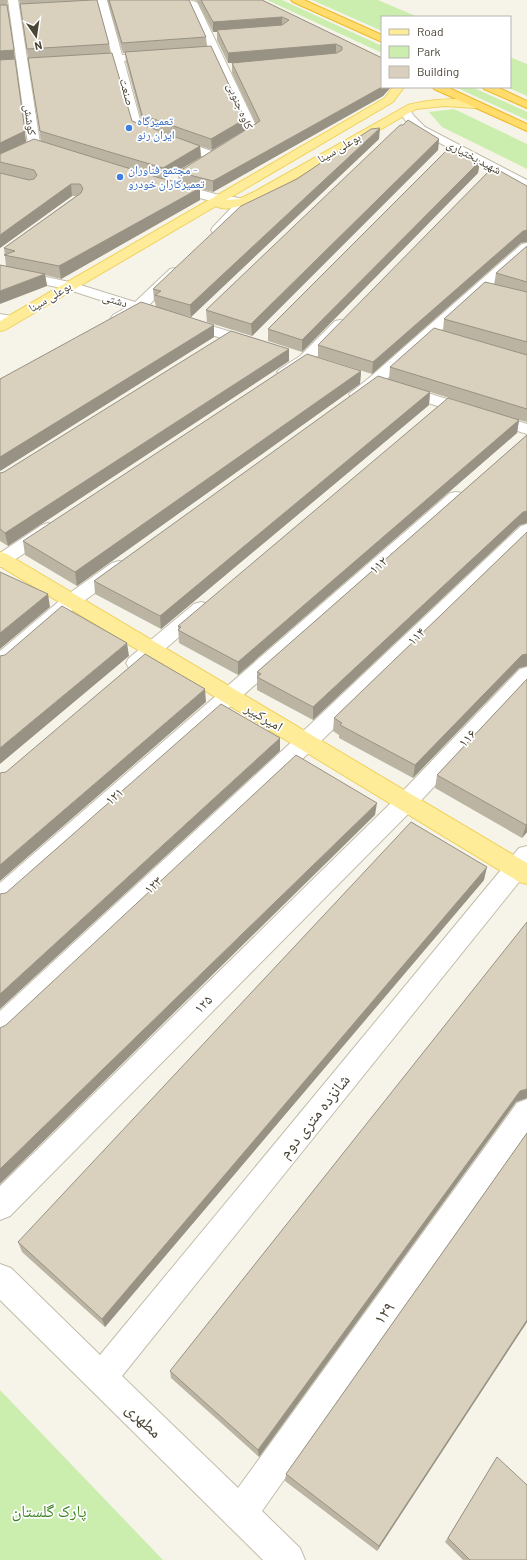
<svg xmlns="http://www.w3.org/2000/svg" width="527" height="1560" font-family="Barlow,'Noto Naskh Arabic',sans-serif">
<style>
.green{fill:#cbeeaf}
.lines{fill:none;stroke-linecap:round;stroke-linejoin:round}
.minor-casing{stroke:#c3bdab;stroke-width:2}
.major-casing{stroke:#f0d25e;stroke-width:2}
.highway-casing{stroke:#edb92c;stroke-width:2}
.minor{fill:#fff;fill-rule:evenodd}
.major{fill:#ffec99;fill-rule:evenodd}
.highway{fill:#ffdc6b;fill-rule:evenodd}
.wall{fill:#bbb4a3}
.shaded-wall{fill:#989284}
.building{fill:#d9d1bd;stroke:#989284}
.shop-dot{fill:#3f7fe0;stroke:#fff;stroke-width:1.5}
.labels{text-anchor:middle;stroke-width:3.5;stroke-linejoin:round;paint-order:stroke}
.far-street-label{font-size:12px;fill:#4b4536;stroke:#fff}
.far-shop-label{font-size:12px;fill:#366cbe;stroke:#fff;text-anchor:start}
.street-label{font-size:14px;fill:#4b4536;stroke:#fff}
.near-street-label{font-size:17px;fill:#4b4536;stroke:#fff}
.near-park-label{font-size:17px;fill:#3e8423;stroke:#fff}
</style>
<rect width="100%" height="100%" fill="#f6f3e9"/>
<path class="green" d="M267,0H282L382,46V53Z
M312,0H378L418,17H382V31Z
M510,57L527,64V96L507,87H510Z
M455,87H472L527,112V120Z
M454,109L527,144V169L442,127L429,112Z
M0,1390L163,1560H0Z"/>
<g class="lines">
<g class="minor-casing">
<path id="minor" d="M8,0H18L40,143L61,149L63,152L61,155L57,156L30,148L28,145Z
M97,0H107L122,55L154,53L159,56L154,59L124,61L142,127L217,153L219,156L217,159H209L133,131L113,61L79,62L78,60L83,57L112,55Z
M170,0H188L196,2L198,4L259,132L236,148H228L226,145L247,131L189,6L172,2Z
M405,108L409,109L414,116L425,127L527,180V189L417,131L405,120L399,111L401,109Z
M171,182L219,195L246,199L248,202L241,215L223,233H213L211,230L213,227L234,205L218,203L167,189L165,186L167,183Z
M527,243V254L381,384C371,391 363,400 351,397L349,394L369,378L522,244Z
M0,267L74,283L135,302L170,269L175,268L180,269L182,272L148,306L151,307L153,310L151,313L146,314L139,312L123,321L118,322L113,321L111,318L113,315L125,308L66,289L0,275Z
M0,314L17,317L19,320L17,323L12,324L0,322Z
M186,318L260,341L263,344L260,347L255,349L181,325L179,322L181,319Z
M340,320L345,321L347,324C338,338 305,371 289,376C285,377 283,376 280,375L277,372L280,369L300,356L335,321Z
M402,385L527,424V434L396,393L394,390L396,387Z
M456,492L462,493L465,497L462,501L8,904L0,907V883L450,493Z
M48,523L54,525L57,529L54,533L7,565L0,567V553L42,525Z
M527,524V540L314,748L9,1036L0,1040V1011L298,736L521,526Z
M119,561L126,563L128,567L126,571L78,605L7,667L0,669V651L64,597L112,563Z
M201,602L208,604L211,608L208,612L143,668L136,670L129,668L126,663L129,658L194,604Z
M527,667V687L414,808L10,1216L0,1220V1186L398,796L520,669Z
M527,846V872L122,1376L238,1488L517,1103L527,1099V1135L262,1511L300,1548L305,1560H263L0,1300V1264L11,1268L100,1355L519,848Z"/>
</g>
<g class="major-casing">
<path id="major" d="M393,87H404L393,102L226,200L239,199L254,192L408,105C421,101 473,94 482,105L476,108L444,106L416,109L262,198C251,203 226,213 216,206L5,330L0,331V321L385,98Z
M0,552L7,554L527,863V884L519,882L0,566Z"/>
</g>
<g class="highway-casing">
<path id="highway" d="M291,0H304L382,35V42L293,2Z
M433,87H447L527,124V131L434,89Z
M483,87H497L527,101V108L484,89Z"/>
</g>
<use href="#minor" class="minor"/>
<use href="#major" class="major"/>
<use href="#highway" class="highway"/>
</g>
<path class="wall" d="M0,0H7L26,142L18,146L41,142L19,0H97L109,44L110,53L132,121L143,126L126,62L125,53H123L107,0H189L206,37L207,46L245,130L212,150L200,146L201,157L164,179L179,183L178,172L256,124L232,73V63H228L217,40V32H213L197,1L193,0H262L382,58V87H391L383,96L213,192L200,189V200L61,279L45,275L47,286L6,266L4,248L76,196H72L0,248Z
M379,139L191,317L171,312L214,337L0,471V379L156,307L155,302L154,301L153,289Z
M439,139L438,150L252,336L207,322L206,310Z
M480,161L478,173L302,352L268,341V329Z
M521,243L372,374L318,357V345Z
M527,246V422L519,420L517,433L238,675L179,643L178,626L462,402L430,392L429,405L161,629L95,594L94,581L389,379L390,367L443,331L444,319L494,285L496,273Z
M289,361L8,546L0,541V473L4,472Z
M361,371L360,384L77,586L25,555L23,541Z
M527,435V523L520,525L313,720L257,690V672Z
M527,532V666L519,668L413,778L339,738V735L333,731L334,718Z
M527,679V832L522,838L435,788L437,775Z
M484,880L105,1327L22,1252L18,1242Z
M516,1102L259,1457L171,1378L170,1371Z
M527,1133V1322L377,1551L285,1481L286,1474Z
M497,1457L527,1560H463L445,1542Z"/>
<path class="shaded-wall" d="M282,17V27L217,30V32H213V22Z
M336,44V55L228,63V53Z
M14,50L15,61L0,62V51Z
M17,70L26,142L0,155V143Z
M382,87H391L383,96L213,192V181Z
M245,119V130L212,150L211,139Z
M380,128L379,139L191,317L190,305Z
M439,139L438,150L252,336L251,324Z
M200,146L201,157L164,179L163,168Z
M480,161L478,173L302,352V340Z
M71,184L72,196L0,248V235Z
M200,188V200L61,279L59,266Z
M527,230V242L521,243L372,374L373,362L523,231Z
M45,274L47,286L0,304V291Z
M214,325V337L0,471V457Z
M289,349V361L8,546L5,533Z
M361,371L360,384L77,586L75,572Z
M430,392L429,405L161,629L160,616Z
M519,420L517,433L238,675V662Z
M527,511V523L520,525L313,720V707L523,512Z
M48,594L50,607L0,649V633Z
M127,643L129,656L0,764V748Z
M527,654V666L519,668L413,778L415,765L522,655Z
M205,689L206,702L0,881V865Z
M280,738V751L0,1009V994Z
M377,803L375,815L0,1184V1169Z
M527,824V832L522,838L526,825Z
M487,867L484,880L105,1327L102,1319Z
M527,1089V1098L516,1102L259,1457L258,1450L520,1091Z
M527,1320V1322L377,1551L379,1546Z"/>
<path class="building" d="M93,0H97L109,44L27,49L20,4Z
M109,0H189L206,37L122,43Z
M201,0H262L382,58V87L213,181L178,172L260,121L232,63L337,53L342,50V47L336,44L228,53L217,30L282,25L289,20L282,17L213,22Z
M0,5H7L14,50L0,51Z
M211,46L245,119L211,139L142,115L125,52Z
M112,53L132,121L200,146L163,168L40,131L28,58Z
M15,59L25,131L0,143V60Z
M408,120L439,139L251,324L206,310L400,125H403Z
M380,128L190,305L155,295L161,291L153,289L241,206L297,179L371,129Z
M34,139L160,178L200,188L59,266L4,255L15,251L4,248L81,193L83,188L80,184H71L0,235V173L29,180L34,179L37,175L34,170L0,162V154Z
M451,146L480,161L302,340L268,329Z
M493,167L527,186V230L523,231L373,362L318,345Z
M527,246V282L496,273Z
M0,265L45,274L0,291Z
M485,282L527,292V342L444,319Z
M141,302L214,325L0,457V379Z
M434,328L527,355V409L390,367Z
M231,331L289,349L5,533L0,529V473L4,472Z
M307,354L361,371L75,572L23,541Z
M378,376L430,392L160,616L94,581Z
M448,398L519,420L238,662L178,630L181,627L178,626Z
M527,435V511L523,512L313,707L257,677L261,674L257,672Z
M527,532V654L522,655L415,765L340,725L342,723L334,718Z
M0,572L48,594L0,633Z
M62,606L127,643L0,748V656L5,655Z
M145,654L205,689L0,865V773L6,772Z
M527,679V824L526,825L437,775Z
M221,704L280,738L0,994V894L6,893Z
M296,755L377,803L0,1169V1028L6,1025Z
M411,822L487,867L102,1319L18,1242Z
M527,922V1089L520,1091L258,1450L170,1371Z
M527,1133V1320L379,1546L286,1474Z
M497,1457L527,1485V1560H470L448,1538Z"/>
<g class="shop-dot">
<circle cx="129" cy="128" r="4"/>
<circle cx="120" cy="177" r="4"/>
</g>
<g class="labels">
<g class="far-street-label">
<text transform="translate(127 92) rotate(75)" y="4">صنعت</text>
<text transform="translate(240 106) rotate(67)" y="4">کاوه جنوبی</text>
<text transform="translate(30 120) rotate(82)" y="4">کوشش</text>
<text transform="translate(339 148) rotate(-30)" y="4">بوعلی سینا</text>
<text transform="translate(474 157) rotate(28)" y="4">شهید بختیاری</text>
<text transform="translate(50 297) rotate(-31)" y="4">بوعلی سینا</text>
<text transform="translate(115 300) rotate(17)" y="4">دشتی</text>
</g>
<g class="far-shop-label">
<text x="137" y="125">تعمیرگاه<tspan x="137" dy="14">ایران رنو</tspan></text>
<text x="128" y="174">مجتمع فناوران -<tspan x="128" dy="14">تعمیرکاران خودرو</tspan></text>
</g>
<g class="street-label">
<text transform="translate(378 565) rotate(-41)" y="5">۱۱۲</text>
<text transform="translate(416 636) rotate(-44)" y="5">۱۱۴</text>
<text transform="translate(264 717) rotate(31)" y="5">امیرکبیر</text>
<text transform="translate(467 738) rotate(-47)" y="5">۱۱۶</text>
<text transform="translate(114 796) rotate(-41)" y="5">۱۲۱</text>
<text transform="translate(153 885) rotate(-43)" y="5">۱۲۳</text>
<text transform="translate(203 1004) rotate(-45)" y="5">۱۲۵</text>
</g>
<g class="near-street-label">
<text transform="translate(314 1116) rotate(-51)" y="6">شانزده متری دوم</text>
<text transform="translate(384 1313) rotate(-54)" y="6">۱۲۹</text>
<text transform="translate(144 1420) rotate(44)" y="6">مطهری</text>
</g>
<g class="near-park-label">
<text x="49" y="1517">پارک گلستان</text>
</g>
</g>
<rect x="381" y="16" width="130" height="72" fill="#ffffff" stroke="#b7b5af"/>
<rect x="389" y="29" width="20" height="6" fill="#ffec99" stroke="#b7b5af"/>
<text x="417" y="36" font-size="12" fill="#4b4536">Road</text>
<rect x="389" y="46" width="20" height="12" fill="#cbeeaf" stroke="#b7b5af"/>
<text x="417" y="56" font-size="12" fill="#4b4536">Park</text>
<rect x="389" y="66" width="20" height="12" fill="#d9d1bd" stroke="#b7b5af"/>
<text x="417" y="76" font-size="12" fill="#4b4536">Building</text>
<g transform="translate(36 36) rotate(167)" stroke="#ffffff" stroke-width="3" paint-order="stroke">
<path d="M0-3L7 15L0 10L-7 15Z" fill="#4b4536"/>
<text y="-6" font-size="11" font-weight="bold" text-anchor="middle" fill="#4b4536">N</text>
</g>
</svg>
